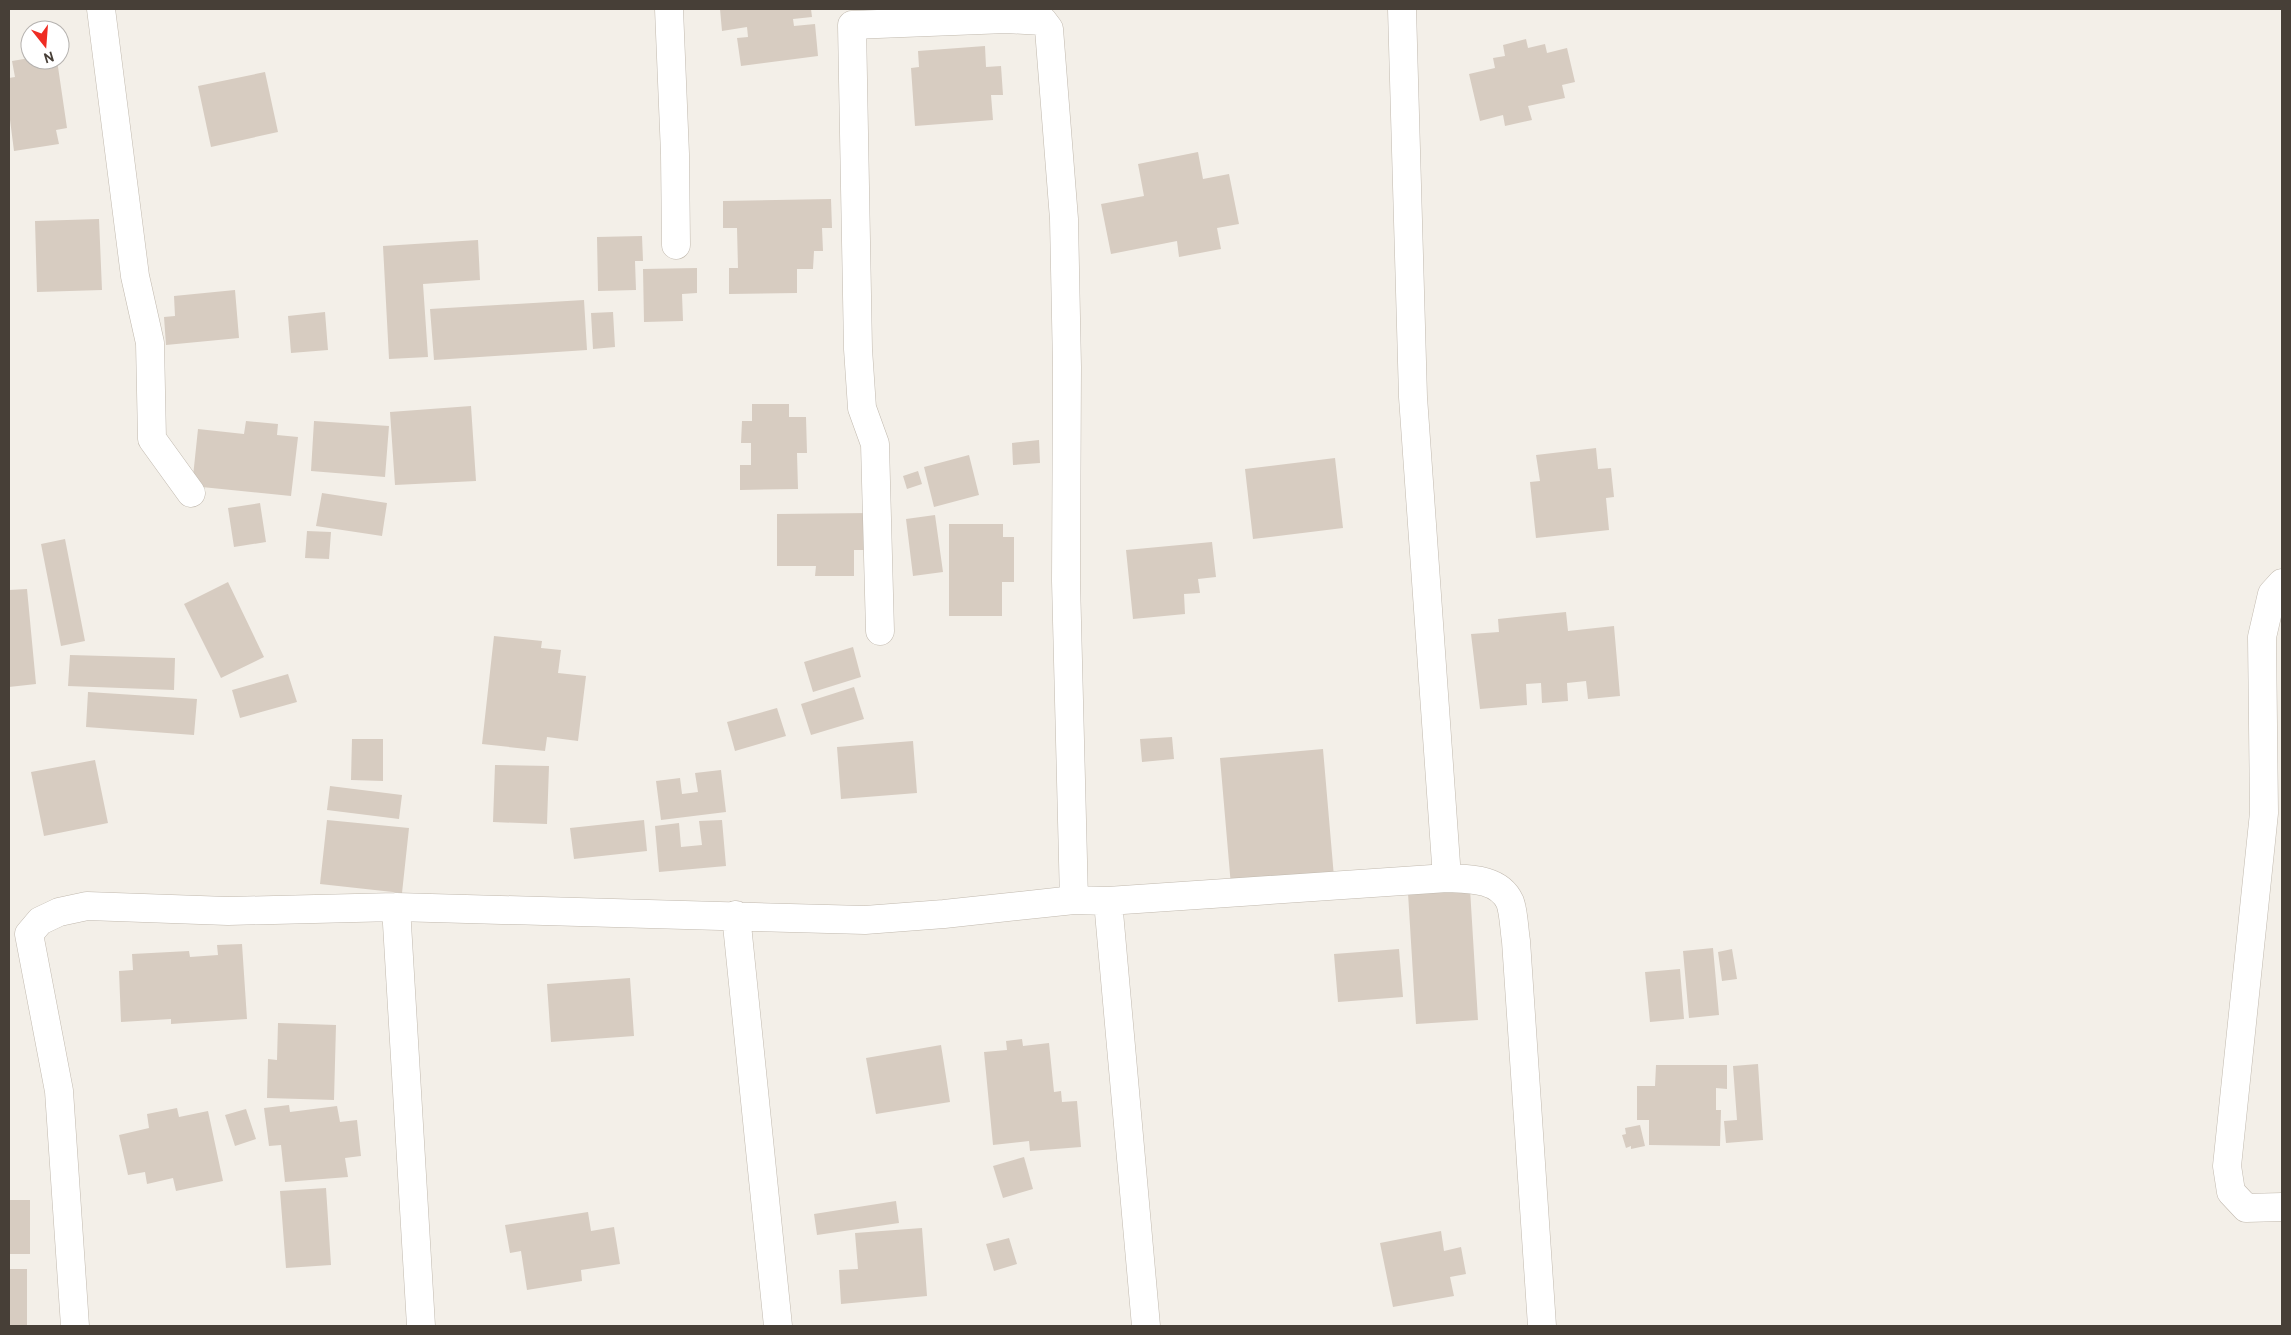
<svg xmlns="http://www.w3.org/2000/svg" width="2291" height="1335" font-family="Overpass,sans-serif">
<style>
.building{fill:#d7ccc1}
.lines{fill:none;stroke-linecap:round;stroke-linejoin:round}
.street-casing{stroke:#c1b9ae;stroke-width:29}
.street{stroke:#fff;stroke-width:28}
</style>
<rect width="100%" height="100%" fill="#f3efe8"/>
<path class="building" d="M720,9H811L812,17L793,19L794,26L815,24L818,56L741,66L737,38L748,37L747,27L722,31Z
M1526,39L1528,48L1545,44L1547,53L1567,48L1575,82L1562,85L1565,98L1528,106L1532,120L1505,126L1503,115L1480,121L1469,74L1495,68L1493,58L1505,56L1503,45Z
M985,46L986,67L1001,66L1003,95H991L993,120L915,126L911,68L919,67L918,51Z
M30,58V60H57L67,128L56,130L59,144L14,151L9,112V78L15,77L12,61Z
M265,72L278,132L211,147L198,86Z
M1198,152L1203,179L1229,174L1239,224L1217,228L1221,249L1179,257L1177,241L1111,254L1101,204L1144,196L1138,164Z
M831,199L832,228H822L823,251H814L813,269H797V293L729,294V268H738L737,228H723V201Z
M99,219L102,290L37,292L35,221Z
M642,236L643,261H635L636,290L598,291L597,237Z
M478,240L480,280L423,284L428,357L389,359L383,246Z
M697,268V293L682,294L683,321L644,322L643,269Z
M235,290L239,338L166,345L164,317L175,316L174,296Z
M584,300L587,350L434,360L430,309Z
M325,312L328,350L291,353L288,316Z
M613,312L615,347L593,349L591,313Z
M752,404H789V417H806L807,453H797L798,489L740,490V465H751V443H741L742,421H752Z
M471,406L476,481L395,485L390,412Z
M246,421L278,424L277,435L298,437L291,496L192,486L198,429L244,434Z
M314,421L389,426L385,477L311,471Z
M1039,440L1040,463L1013,465L1012,443Z
M1596,448L1598,469L1611,468L1614,497L1606,498L1609,530L1536,538L1530,482L1540,481L1536,455Z
M969,455L979,495L934,507L924,467Z
M1335,458L1343,528L1253,539L1245,469Z
M918,471L922,484L907,489L903,476Z
M322,493L387,503L382,536L316,526Z
M260,503L266,542L234,547L228,508Z
M871,513L872,550H854V576H815L816,566H777V514Z
M935,515L943,572L913,576L906,519Z
M949,524H1003V537H1014V582H1002V616H949Z
M307,531L331,532L329,559L305,558Z
M65,539L85,641L61,646L41,544Z
M1212,542L1216,577L1198,579L1200,593L1184,594L1185,614L1133,619L1126,550Z
M228,582L264,657L221,678L184,604Z
M27,589L36,684L9,687V590Z
M1566,612L1568,631L1614,626L1620,696L1588,699L1586,681L1567,683L1568,701L1542,703L1541,683L1526,684L1527,705L1480,709L1471,634L1499,632L1498,619Z
M494,636L542,641L541,648L561,650L558,673L586,676L578,741L547,737L545,751L482,744Z
M853,647L861,677L813,692L804,662Z
M70,655L175,658L174,690L68,686Z
M288,674L297,702L240,718L232,690Z
M854,687L864,719L811,735L801,704Z
M88,692L197,699L194,735L86,727Z
M777,708L786,736L735,751L727,722Z
M1172,737L1174,759L1142,762L1140,739Z
M352,739H383V781L351,780Z
M913,741L917,793L841,799L837,747Z
M1323,749L1334,877L1231,886L1220,758Z
M95,760L108,823L44,836L31,772Z
M495,765L549,766L547,824L493,822Z
M721,770L726,812L661,820L656,781L680,778L682,794L698,792L695,773Z
M330,786L402,795L399,819L327,810Z
M327,820L409,828L402,893L320,884Z
M644,820L647,851L574,859L570,828Z
M722,820L726,866L659,872L655,826L679,823L681,847L702,845L699,821Z
M1470,889L1478,1020L1416,1024L1408,893Z
M242,944L247,1019L171,1024V1019L121,1022L119,971L133,970L132,954L189,951L190,957L218,955L217,945Z
M1713,948L1719,1015L1689,1018L1683,951Z
M1399,949L1403,997L1338,1002L1334,954Z
M1732,949L1737,979L1722,981L1718,952Z
M1680,969L1684,1019L1650,1022L1645,972Z
M630,978L634,1036L551,1042L547,984Z
M278,1023L336,1025L334,1100L267,1098L268,1059L277,1060Z
M1022,1039L1023,1046L1049,1043L1054,1092L1061,1091L1062,1102L1077,1101L1081,1147L1030,1151L1029,1141L993,1145L984,1052L1007,1050L1006,1041Z
M941,1045L950,1102L876,1114L866,1058Z
M1758,1064L1763,1140L1726,1143L1724,1121L1737,1120L1733,1066Z
M1656,1065H1727V1089L1716,1088V1110H1721L1720,1146L1649,1145V1120H1637V1086H1655Z
M289,1105L290,1112L337,1106L340,1122L357,1120L361,1156L345,1158L348,1177L285,1182L281,1145L269,1146L264,1108Z
M177,1108L179,1117L208,1111L223,1181L176,1191L173,1178L147,1184L145,1172L128,1175L119,1135L149,1128L147,1114Z
M246,1109L256,1139L235,1146L225,1115Z
M1640,1125L1645,1146L1631,1149V1146L1626,1148L1622,1135L1626,1134L1625,1128Z
M1024,1157L1033,1189L1003,1198L993,1166Z
M326,1188L331,1265L286,1268L280,1191Z
M9,1200H30V1254H9Z
M896,1201L899,1223L817,1235L814,1214Z
M588,1212L591,1231L614,1227L620,1264L581,1270L582,1281L527,1290L521,1251L510,1253L505,1225Z
M922,1228L927,1296L841,1304L839,1270L858,1269L855,1233Z
M1441,1231L1444,1251L1461,1247L1466,1274L1450,1277L1454,1296L1393,1307L1380,1243Z
M1009,1238L1017,1264L994,1271L986,1244Z
M9,1269H27V1326H9Z"/>
<g class="lines">
<g class="street-casing">
<path id="street" d="M101,9L135,276L150,343L152,439L191,493
M669,9L675,154L676,245
M1402,9L1413,397L1447,878C1469,879 1499,878 1510,902C1514,913 1514,929 1516,941L1542,1326
M2282,583L2272,594L2262,637L2264,813L2227,1166L2231,1192L2246,1208L2282,1207
M880,631L875,444L862,408L858,349L852,25L1006,19L1043,21L1049,29L1064,219L1067,367L1066,581L1074,900
M1108,901L1146,1326
M396,907L421,1326
M736,915L778,1326
M75,1326L59,1091L29,934L40,921L59,912L87,906L228,911L396,907L865,920L944,914L1074,900L1108,901L1447,878"/>
</g>
<use href="#street" class="street"/>
</g>
<rect width="2291" height="1335" fill="none" stroke="#473f37" stroke-width="20"/>
<g transform="translate(45 45) rotate(163)"><circle r="24" fill="#ffffff" stroke="#b5b2af"/>
<path d="M0-4L9 19L0 12L-9 19Z" fill="#ef2c23"/>
<text y="-8" font-size="14" font-weight="bold" text-anchor="middle" fill="#473f37">N</text>
</g>
</svg>
